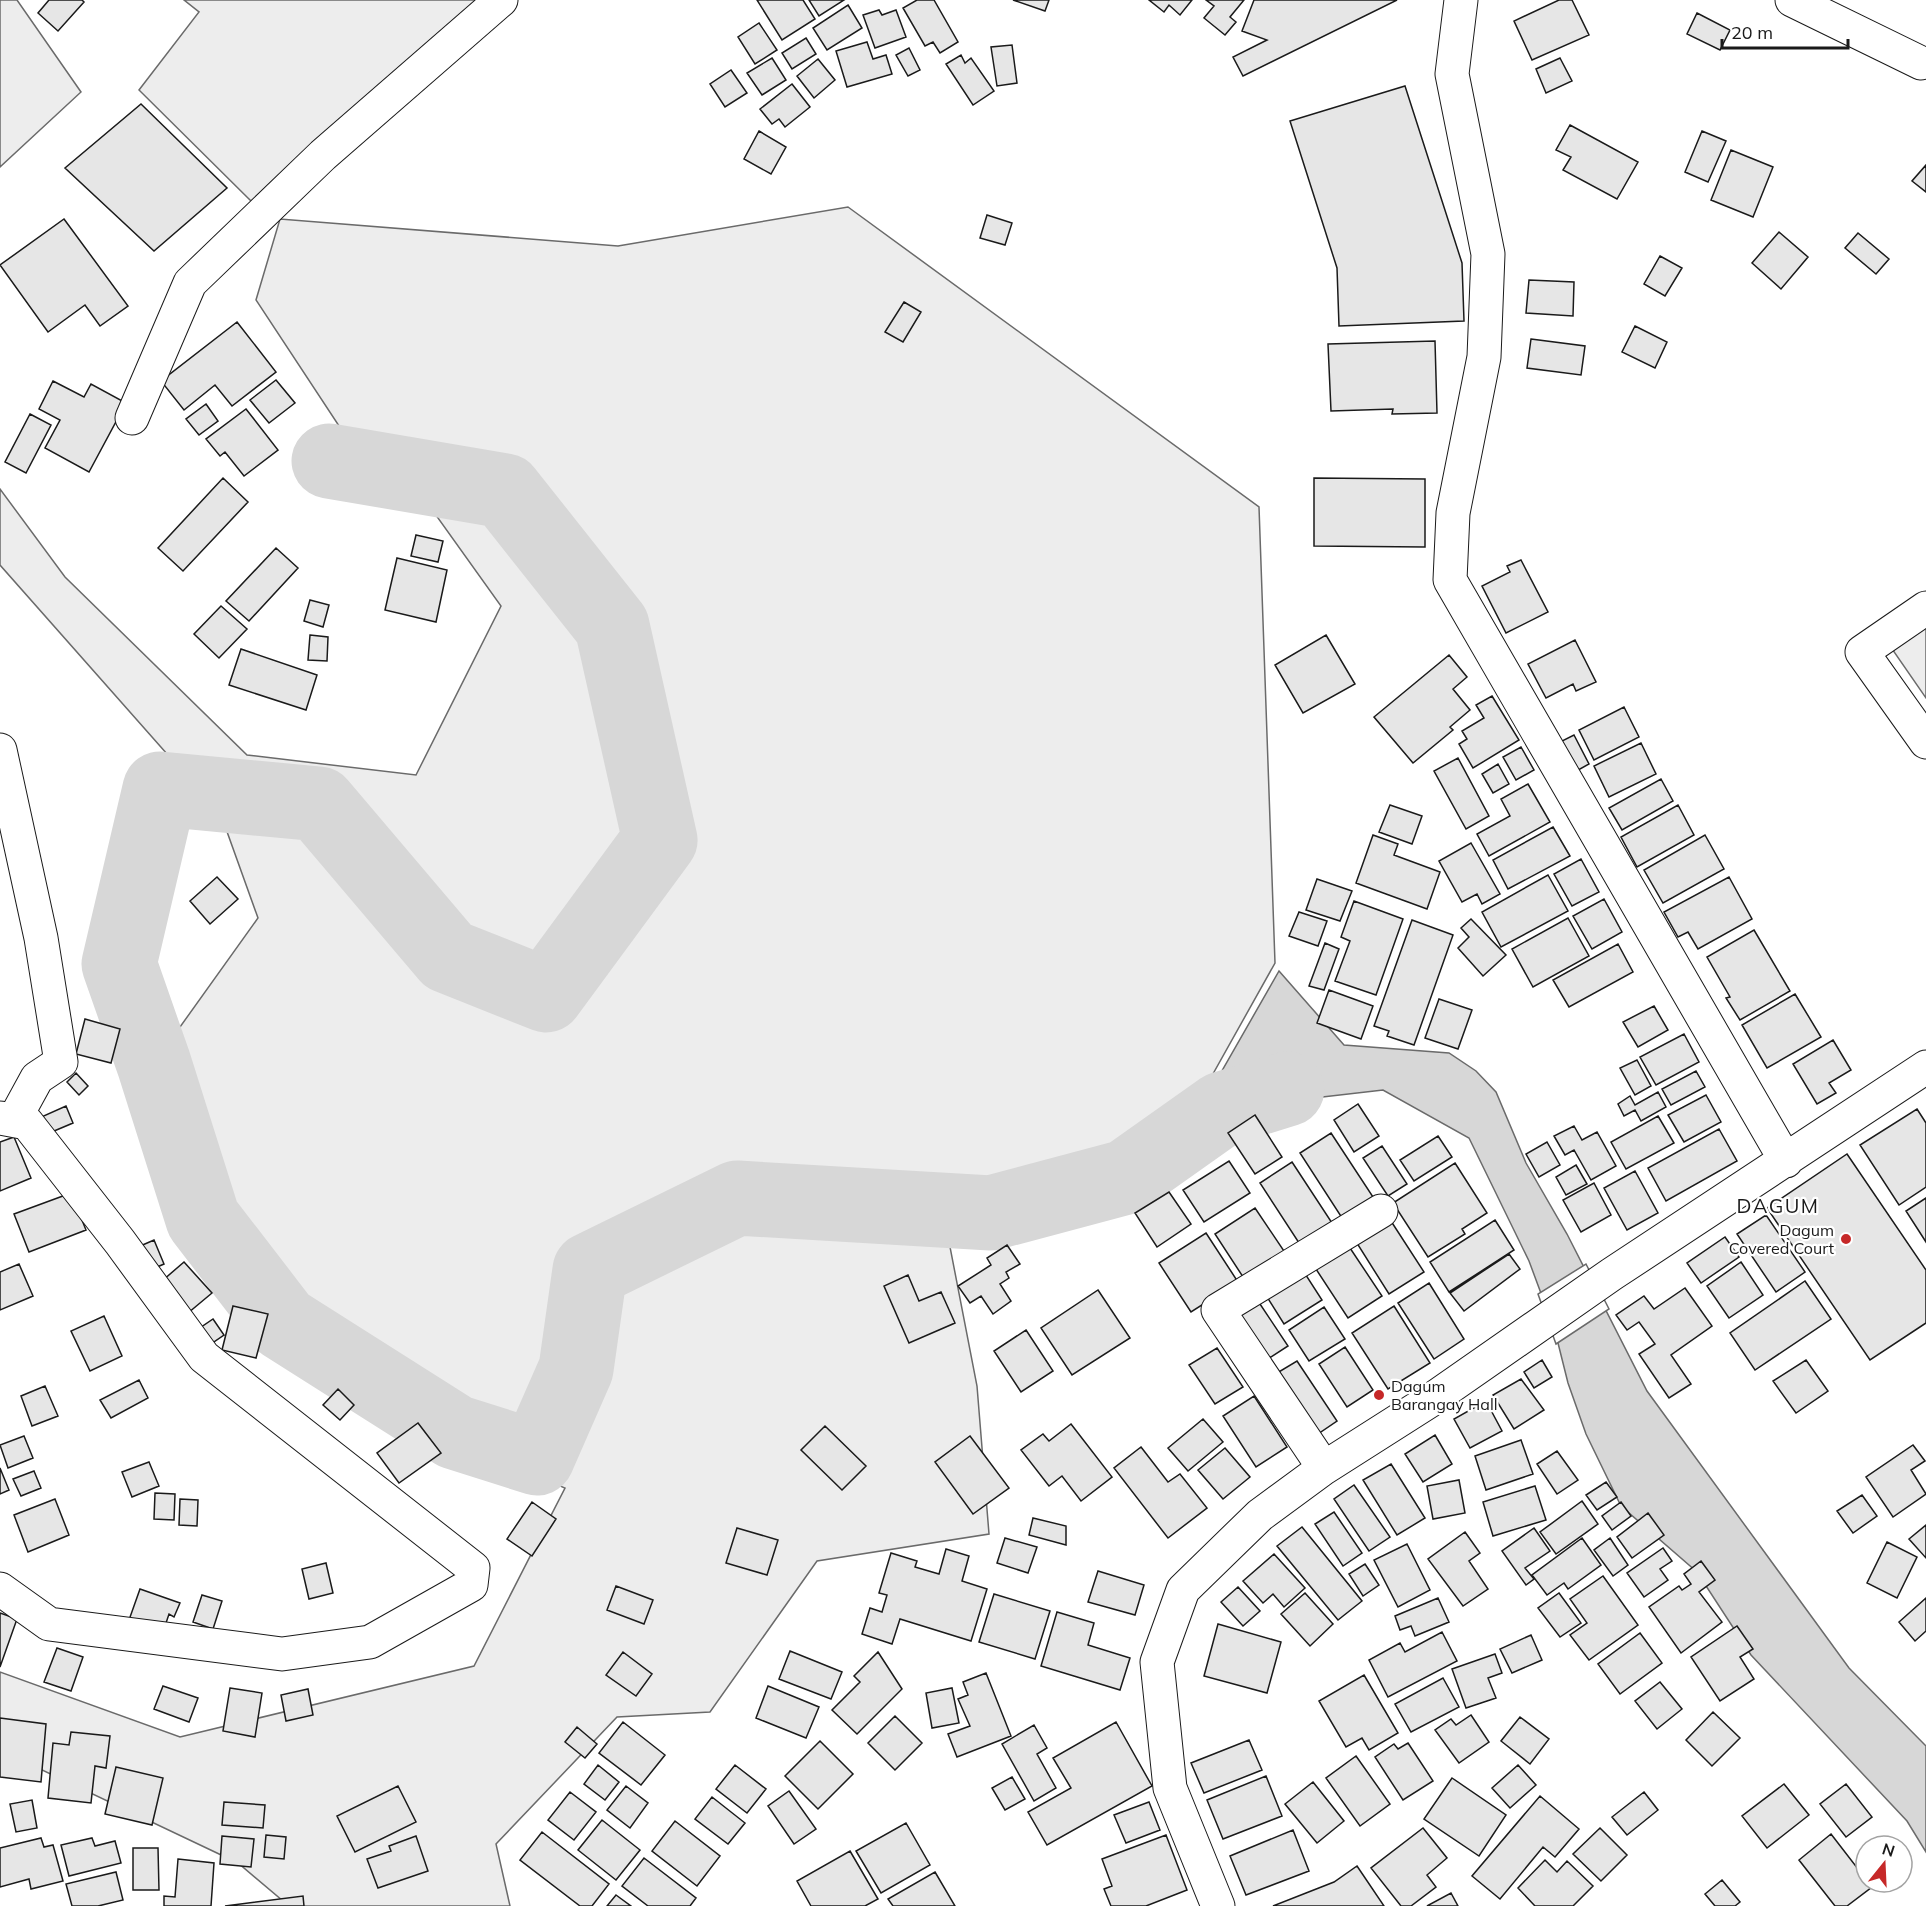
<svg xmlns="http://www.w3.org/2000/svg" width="1926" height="1906" font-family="Mulish,sans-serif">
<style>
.green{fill:#ededed;stroke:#6a6a6a;stroke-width:1.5}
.water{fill:#d7d7d7;stroke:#6a6a6a;stroke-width:1.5}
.pier{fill:#fff;stroke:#6a6a6a;stroke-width:1.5}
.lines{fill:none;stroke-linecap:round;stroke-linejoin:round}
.river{stroke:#d7d7d7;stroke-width:75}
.building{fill:#e6e6e6;stroke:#1a1a1a;stroke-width:1.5}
.minor-casing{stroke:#1a1a1a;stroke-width:35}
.minor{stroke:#fff;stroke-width:33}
.poi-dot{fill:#c62828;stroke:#fff;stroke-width:2}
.labels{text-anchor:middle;stroke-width:4.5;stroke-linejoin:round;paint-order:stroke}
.poi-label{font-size:16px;fill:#1a1a1a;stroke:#fff;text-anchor:end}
.quarter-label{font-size:20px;letter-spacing:1.5px;fill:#1a1a1a;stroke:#fff}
</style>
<rect width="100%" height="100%" fill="#fff"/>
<path class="green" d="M0,0H17L81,92L0,167Z
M184,0H480L251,201L139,90L199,12Z
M848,207L1259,507L1275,963L1176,1140L944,1216L977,1386L989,1534L817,1561L710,1712L617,1717L496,1844L510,1906H289L238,1863L0,1750V1672L180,1737L474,1666L565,1488L328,1385L194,1239L130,1081L180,1027L258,918L221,815L0,565V489L65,577L247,755L416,775L501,606L423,497L341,429L256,300L280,219L618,246Z
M1926,621V698L1890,646Z"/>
<path class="water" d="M1279,971L1344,1045L1449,1053L1476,1071L1496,1092L1526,1163L1567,1234L1647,1391L1849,1668L1926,1746V1852L1907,1821L1751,1655L1697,1572L1621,1506L1586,1434L1568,1383L1555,1331L1529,1261L1469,1138L1383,1090L1279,1102L1187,1132Z"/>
<path class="pier" d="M1586,1264L1609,1309L1556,1344L1538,1294Z"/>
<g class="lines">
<path class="river" d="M329,461L505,491L612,626L660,840L546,995L448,956L319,804L160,789L119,964L154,1064L203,1219L283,1323L455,1432L537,1458L576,1369L590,1270L737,1198L991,1213L1126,1177L1222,1109L1287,1089"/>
</g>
<path class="building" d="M49,0H82L84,2L58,31L38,13Z
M757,0H803L815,19L782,40Z
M809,0H844L819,16Z
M917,0H934L958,42L940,53L933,42L925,46L903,8Z
M1013,0H1049L1045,11Z
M1149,0H1192L1180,15L1169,5L1164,12Z
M1206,0H1244L1230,17L1236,22L1225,35L1204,18L1214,6Z
M1254,0H1397L1243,76L1233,57L1267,40L1242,31Z
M1559,0H1572L1589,35L1532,60L1514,21Z
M848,5L862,28L827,50L813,28Z
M879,10L882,15L896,10L906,37L875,48L863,15Z
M1697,13L1730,30L1720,50L1687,34Z
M759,23L777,50L755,64L738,37Z
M806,38L816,54L792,69L782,53Z
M867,42L873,59L886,55L892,74L847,87L836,51Z
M1012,45L1017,83L997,86L991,47Z
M909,48L920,70L908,76L896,55Z
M961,55L965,63L971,58L994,91L973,105L946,64Z
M772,58L786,80L762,95L747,73Z
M1560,58L1572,81L1546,93L1536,69Z
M818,59L835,80L814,98L797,76Z
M731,70L747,93L725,107L710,84Z
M792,84L810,107L785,127L779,119L772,124L760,109Z
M1405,86L1462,263L1464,321L1339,326L1337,268L1290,121Z
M141,104L227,188L154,251L65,168Z
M1570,125L1638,162L1617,199L1563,170L1571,157L1556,150Z
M759,131L786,147L771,174L744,159Z
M1702,131L1726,141L1708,182L1685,172Z
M1731,150L1773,167L1753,217L1711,200Z
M1926,165V192L1912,181Z
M987,215L1012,223L1005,245L980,238Z
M64,219L128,306L100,326L85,305L48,332L0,265Z
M1779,232L1808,257L1781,289L1752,263Z
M1858,233L1889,259L1876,274L1845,248Z
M1660,256L1682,268L1665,296L1644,284Z
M1529,280L1574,282L1573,316L1526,313Z
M904,302L921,312L903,342L885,332Z
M237,322L276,372L232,406L215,385L184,410L161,381Z
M1635,326L1667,342L1655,368L1622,352Z
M1531,339L1585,346L1581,375L1527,368Z
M1435,341L1437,413L1392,414L1393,409L1331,411L1328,344Z
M276,380L295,403L269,423L250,400Z
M53,381L84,397L91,384L126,403L89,472L45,448L60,420L39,409Z
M206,404L218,421L199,435L186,419Z
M246,409L278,450L244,476L225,452L220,456L206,439Z
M30,414L51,425L26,473L5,462Z
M223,478L248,502L183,571L158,548Z
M1314,478L1425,479V547L1314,546Z
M416,535L443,541L438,562L411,556Z
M276,548L298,568L249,621L226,601Z
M397,558L447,570L436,622L385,610Z
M1521,560L1548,612L1506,633L1482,586L1510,572L1507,566Z
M310,600L329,605L323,627L304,621Z
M221,606L247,629L219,658L194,634Z
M310,635L328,637L327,661L308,660Z
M1326,635L1355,684L1303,713L1275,665Z
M1575,640L1596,682L1576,691L1573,684L1546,698L1528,664Z
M241,649L317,675L306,710L229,685Z
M1449,655L1467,677L1453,689L1470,710L1450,727L1453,730L1413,763L1374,717Z
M1492,696L1519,740L1473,768L1459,744L1467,739L1462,731L1484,718L1476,705Z
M1624,707L1639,737L1594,760L1579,730Z
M1574,735L1589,764L1573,773L1558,743Z
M1641,743L1656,774L1609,797L1594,766Z
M1521,747L1534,770L1516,780L1503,757Z
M1458,758L1489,816L1466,829L1434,771Z
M1498,764L1509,784L1493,793L1482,774Z
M1661,779L1673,801L1622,830L1609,808Z
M1528,784L1550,822L1489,856L1477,834L1510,816L1501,799Z
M1390,805L1422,816L1412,844L1379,832Z
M1678,805L1694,835L1637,867L1621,837Z
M1553,827L1570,856L1508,889L1493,860Z
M1373,835L1398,844L1394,855L1440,872L1427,909L1356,883Z
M1705,835L1724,869L1663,903L1644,870Z
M1471,843L1500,894L1482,904L1477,894L1462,902L1439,861Z
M1581,859L1599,892L1572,906L1554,874Z
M1548,875L1568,911L1501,947L1482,912Z
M217,877L238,899L210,924L190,901Z
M1729,877L1752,919L1698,949L1688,932L1678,937L1664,912Z
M1317,879L1352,891L1340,921L1306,910Z
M1604,899L1622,932L1592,949L1573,916Z
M1354,901L1403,919L1376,995L1335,981L1350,941L1341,937Z
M1299,912L1327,921L1318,946L1289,936Z
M1568,918L1589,956L1533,987L1512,949Z
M1471,919L1506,955L1483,976L1458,948L1469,937L1461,928Z
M1412,920L1453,935L1414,1045L1387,1036L1389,1031L1374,1026Z
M1754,930L1790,991L1740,1020L1726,998L1730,997L1707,957Z
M1325,943L1339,949L1324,990L1309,986Z
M1618,944L1633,972L1569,1007L1553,980Z
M1329,990L1373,1006L1361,1039L1317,1023Z
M1795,994L1821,1037L1767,1068L1742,1025Z
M1439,999L1472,1010L1458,1049L1425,1038Z
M1654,1006L1668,1030L1638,1047L1623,1022Z
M85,1019L120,1029L111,1063L76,1054Z
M1684,1034L1699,1062L1656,1085L1640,1057Z
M1833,1040L1851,1070L1829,1083L1836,1093L1817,1104L1793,1064Z
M1637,1060L1651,1086L1635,1095L1620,1068Z
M1696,1071L1705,1087L1671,1105L1662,1089Z
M76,1073L88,1086L79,1095L67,1082Z
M1658,1092L1666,1107L1641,1121L1635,1110L1624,1116L1618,1104L1630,1096L1635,1105Z
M1706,1095L1721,1122L1684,1142L1668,1115Z
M1358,1104L1379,1136L1354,1152L1334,1120Z
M66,1106L73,1123L47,1134L39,1118Z
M1917,1109L1926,1123V1187L1899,1205L1860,1145Z
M1255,1115L1282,1157L1255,1174L1228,1133Z
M1658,1116L1674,1143L1626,1169L1611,1142Z
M1574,1126L1582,1140L1597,1132L1616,1166L1591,1180L1574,1150L1565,1155L1554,1136Z
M1719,1129L1737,1161L1666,1201L1648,1168Z
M1331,1133L1375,1200L1344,1221L1300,1153Z
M1438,1136L1452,1157L1414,1181L1400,1160Z
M14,1137L31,1178L0,1191V1142Z
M1547,1142L1560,1165L1539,1177L1526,1154Z
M1382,1146L1407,1184L1388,1196L1363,1158Z
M1847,1154L1926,1270V1323L1870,1360L1767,1208Z
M1229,1161L1250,1193L1204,1222L1183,1190Z
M1292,1162L1334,1226L1301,1246L1260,1183Z
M1455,1163L1487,1213L1462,1229L1465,1234L1428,1257L1393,1203Z
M1576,1165L1587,1184L1566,1195L1556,1177Z
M1635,1171L1658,1213L1627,1230L1604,1188Z
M1594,1183L1611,1215L1581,1232L1563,1200Z
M1169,1192L1191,1224L1157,1247L1135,1213Z
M71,1193L86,1230L29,1252L14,1214Z
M1926,1198V1242L1906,1211Z
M1255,1208L1288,1257L1247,1283L1215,1234Z
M1766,1215L1805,1272L1776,1292L1737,1234Z
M1389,1218L1424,1272L1389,1294L1355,1240Z
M1495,1220L1514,1250L1449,1292L1430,1262Z
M1206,1233L1238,1282L1191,1312L1159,1263Z
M1725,1237L1739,1257L1701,1283L1687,1263Z
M154,1240L164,1264L148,1271L138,1247Z
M1007,1245L1020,1264L1006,1272L1009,1278L1000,1284L1011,1301L993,1314L981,1296L970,1303L958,1286L991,1265L987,1258Z
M1348,1245L1382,1296L1348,1318L1314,1266Z
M1509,1254L1520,1269L1464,1311L1450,1293Z
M184,1262L212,1293L182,1318L155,1287Z
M1741,1262L1763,1295L1729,1318L1707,1286Z
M19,1264L33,1296L0,1310V1272Z
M1302,1269L1322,1300L1284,1324L1264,1292Z
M908,1275L919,1301L941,1292L955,1323L909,1343L884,1286Z
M1805,1281L1831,1319L1755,1370L1730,1333Z
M1429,1283L1464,1339L1434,1359L1398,1303Z
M1685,1288L1712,1326L1671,1355L1691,1384L1669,1398L1639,1354L1655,1344L1639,1322L1627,1330L1616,1315L1644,1296L1654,1309Z
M1098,1290L1130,1338L1072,1375L1041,1328Z
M1258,1301L1288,1346L1263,1362L1233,1318Z
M233,1306L268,1314L256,1358L222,1350Z
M1394,1306L1430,1363L1388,1389L1352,1333Z
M1324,1307L1345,1339L1309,1361L1289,1330Z
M104,1316L122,1356L90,1371L71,1331Z
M213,1319L224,1335L205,1348L194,1332Z
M1026,1330L1053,1371L1021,1392L994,1351Z
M1345,1347L1373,1390L1347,1407L1319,1364Z
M1217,1348L1243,1387L1215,1404L1189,1365Z
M1542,1360L1552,1377L1534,1388L1524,1372Z
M1806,1360L1828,1391L1796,1413L1773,1381Z
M1297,1361L1337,1421L1312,1438L1272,1376Z
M1521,1379L1544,1410L1514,1429L1493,1395Z
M139,1380L148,1398L111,1418L100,1400Z
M45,1386L58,1416L32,1426L21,1396Z
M338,1389L354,1405L340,1420L323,1405Z
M1254,1396L1287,1447L1256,1467L1223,1416Z
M1486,1401L1502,1431L1470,1448L1454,1419Z
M1203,1419L1223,1442L1188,1471L1168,1448Z
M418,1423L441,1453L399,1483L377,1453Z
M1071,1424L1112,1477L1081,1501L1062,1476L1049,1486L1021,1450L1043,1434L1049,1441Z
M825,1426L866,1466L842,1490L801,1450Z
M1435,1435L1452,1464L1423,1482L1405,1454Z
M24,1436L33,1458L8,1468L0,1445Z
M970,1436L1009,1488L973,1514L935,1462Z
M1521,1440L1533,1474L1486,1490L1475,1456Z
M1913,1445L1925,1461L1911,1470L1926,1494L1893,1517L1866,1477Z
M1141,1447L1168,1482L1180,1474L1207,1508L1168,1538L1114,1468Z
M1225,1448L1250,1477L1223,1499L1198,1470Z
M1557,1451L1578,1480L1557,1494L1537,1464Z
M149,1462L159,1486L132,1497L122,1472Z
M1391,1464L1425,1518L1397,1535L1363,1480Z
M0,1468L9,1490L0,1494Z
M34,1471L41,1488L21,1496L13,1479Z
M1459,1480L1465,1513L1433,1519L1427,1486Z
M1606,1482L1617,1497L1597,1510L1586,1495Z
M1354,1485L1390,1537L1369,1551L1334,1499Z
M1535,1486L1546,1520L1493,1536L1483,1502Z
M155,1493L175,1494L174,1520L154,1519Z
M1862,1495L1877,1516L1853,1533L1837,1511Z
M55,1499L69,1535L28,1552L14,1515Z
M180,1499L198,1500L197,1526L179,1525Z
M1582,1501L1598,1524L1556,1554L1540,1532Z
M532,1502L556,1519L532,1556L507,1539Z
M1621,1502L1631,1516L1612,1530L1602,1516Z
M1334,1512L1362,1553L1343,1566L1315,1524Z
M1648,1513L1664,1535L1632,1558L1617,1537Z
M1033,1518L1066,1526V1545L1029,1535Z
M1926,1525V1558L1909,1539Z
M1302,1527L1362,1601L1338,1620L1277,1546Z
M737,1528L778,1540L767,1575L726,1563Z
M1534,1528L1550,1551L1525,1568L1534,1579L1526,1585L1502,1551Z
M1465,1532L1480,1553L1469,1561L1488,1589L1463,1606L1428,1559Z
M1005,1538L1037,1547L1028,1573L997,1563Z
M1582,1538L1601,1565L1568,1589L1564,1583L1547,1595L1532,1575Z
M1610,1538L1628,1565L1613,1576L1594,1550Z
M1887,1542L1917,1557L1897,1598L1867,1583Z
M1407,1544L1430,1590L1398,1607L1374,1560Z
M1663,1548L1672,1561L1660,1569L1668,1580L1644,1597L1627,1573Z
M946,1549L969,1556L962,1581L987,1589L971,1641L900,1619L892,1644L862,1634L870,1608L882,1612L887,1595L879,1593L891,1553L917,1561L915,1567L939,1574Z
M1274,1554L1305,1588L1284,1607L1273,1594L1263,1603L1243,1581Z
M1701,1561L1715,1580L1699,1592L1722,1622L1681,1653L1649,1607L1679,1586L1682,1590L1691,1584L1684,1574Z
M326,1563L333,1593L309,1599L302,1569Z
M1365,1564L1379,1585L1363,1596L1349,1574Z
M1098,1571L1144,1585L1135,1615L1088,1602Z
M1603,1576L1638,1625L1589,1660L1570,1635L1587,1623L1570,1599Z
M616,1586L653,1600L644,1624L607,1610Z
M1238,1587L1260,1611L1243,1626L1221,1602Z
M140,1589L180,1603L174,1617L169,1614L163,1632L129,1620Z
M1305,1593L1333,1624L1310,1646L1281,1614Z
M1559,1593L1581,1623L1560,1637L1538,1608Z
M994,1594L1050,1611L1035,1659L979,1642Z
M202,1595L222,1601L213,1629L193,1622Z
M1438,1598L1449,1622L1415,1636L1411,1626L1400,1630L1395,1616Z
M1926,1598V1631L1915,1641L1899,1622Z
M1057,1612L1094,1623L1088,1645L1130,1658L1120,1690L1041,1666Z
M0,1613L17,1619L0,1667Z
M1218,1624L1281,1642L1267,1693L1204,1676Z
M1737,1626L1753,1649L1740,1657L1754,1679L1720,1701L1691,1657Z
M1442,1632L1457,1661L1388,1697L1369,1660L1400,1643L1405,1652Z
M1640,1633L1662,1663L1620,1694L1598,1664Z
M1531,1635L1542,1660L1512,1673L1500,1649Z
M57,1648L83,1657L71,1691L44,1682Z
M790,1651L842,1672L831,1699L779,1679Z
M623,1652L652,1674L636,1696L606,1675Z
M878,1652L902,1689L857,1734L832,1710L860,1682L854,1676Z
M1495,1654L1502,1673L1488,1678L1496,1698L1466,1708L1452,1669Z
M986,1673L1011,1736L957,1757L948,1734L970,1726L958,1699L968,1695L963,1682Z
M1364,1675L1398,1733L1369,1750L1362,1738L1346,1747L1319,1701Z
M1443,1678L1459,1707L1411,1732L1395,1704Z
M1660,1682L1682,1709L1657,1729L1635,1701Z
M163,1686L198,1698L189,1722L154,1709Z
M768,1686L819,1707L806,1738L756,1718Z
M230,1688L262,1693L255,1737L223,1731Z
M952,1688L959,1723L932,1728L926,1693Z
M308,1689L313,1715L286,1721L281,1695Z
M1713,1712L1740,1738L1712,1766L1686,1740Z
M1471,1715L1489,1742L1459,1763L1435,1730L1451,1719L1456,1725Z
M895,1716L922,1743L895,1770L868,1743Z
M1520,1717L1549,1739L1530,1764L1501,1741Z
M0,1718L46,1724L41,1782L0,1777Z
M623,1722L665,1755L641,1785L599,1753Z
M1116,1722L1152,1786L1047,1845L1028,1812L1071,1788L1053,1758Z
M1034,1725L1047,1748L1037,1754L1056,1788L1034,1801L1002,1744Z
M577,1727L597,1744L585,1758L565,1742Z
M71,1732L110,1736L106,1768L95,1766L91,1803L48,1798L53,1743L69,1745Z
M1249,1740L1262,1770L1204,1793L1191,1763Z
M820,1741L853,1774L818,1809L785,1776Z
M1408,1743L1433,1781L1403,1800L1375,1757L1394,1744L1398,1749Z
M1356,1756L1390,1804L1360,1826L1326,1778Z
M598,1765L619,1782L605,1800L584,1784Z
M735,1765L766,1789L747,1813L716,1789Z
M1518,1765L1536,1785L1510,1808L1492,1788Z
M116,1767L163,1778L152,1825L105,1814Z
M1266,1776L1282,1816L1223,1839L1207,1800Z
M1012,1777L1025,1799L1005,1810L992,1788Z
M1452,1778L1506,1815L1479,1856L1424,1819Z
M1313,1782L1344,1821L1317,1843L1285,1804Z
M1784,1784L1809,1815L1767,1848L1742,1816Z
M1846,1784L1872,1817L1846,1837L1820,1804Z
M398,1786L416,1822L355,1852L337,1816Z
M626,1786L648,1803L630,1828L607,1810Z
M789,1791L816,1829L794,1844L768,1806Z
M570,1792L596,1812L574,1840L548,1820Z
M1644,1792L1658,1810L1627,1835L1612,1817Z
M1540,1796L1579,1829L1555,1857L1543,1847L1500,1899L1472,1876Z
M712,1797L745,1823L728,1844L695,1819Z
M32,1800L37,1828L16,1832L10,1804Z
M224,1802L265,1805L263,1828L222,1825Z
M1149,1802L1160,1830L1126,1843L1114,1815Z
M602,1820L640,1850L616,1880L578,1850Z
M675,1821L720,1856L697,1886L652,1851Z
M906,1823L930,1865L881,1893L856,1851Z
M1423,1828L1447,1858L1427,1875L1436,1887L1411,1906H1401L1371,1868Z
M1600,1828L1627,1855L1601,1881L1573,1854Z
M1293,1830L1309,1871L1246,1895L1230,1856Z
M542,1832L609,1884L592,1906H580L520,1860Z
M1831,1834L1872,1887L1847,1906H1835L1799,1860Z
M266,1835L286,1837L284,1859L264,1857Z
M1166,1835L1187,1890L1146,1906H1111L1104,1889L1112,1886L1102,1859Z
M222,1836L254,1839L251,1867L220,1864Z
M416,1836L428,1871L378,1888L367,1859L391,1851L389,1846Z
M41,1838L44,1847L53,1845L63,1881L31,1889L29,1879L0,1887V1848Z
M92,1838L95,1846L115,1841L121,1863L69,1876L61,1845Z
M133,1848H158L159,1890H133Z
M850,1851L878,1899L865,1906H811L797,1881Z
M644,1858L696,1898L690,1906H648L622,1886Z
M178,1859L214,1863L211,1906H164V1896L175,1897Z
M1545,1860L1557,1872L1567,1861L1593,1886L1573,1906H1535L1518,1888Z
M1357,1866L1384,1906H1273L1334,1882Z
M116,1872L123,1900L98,1906H72L66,1884Z
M935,1872L955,1906H893L888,1899Z
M1722,1880L1740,1902L1735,1906H1715L1705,1894Z
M1451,1893L1458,1906H1427Z
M616,1895L631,1906H607Z
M303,1896L304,1906H225Z"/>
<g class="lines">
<g class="minor-casing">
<path id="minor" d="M1461,0L1452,74L1488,254L1484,357L1453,513L1450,580L1786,1161
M1792,0L1921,63
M132,418L190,283L323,155L501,0
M1926,608L1862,652L1926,742
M0,750L41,938L61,1062L37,1078L14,1120
M0,1118L27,1123L120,1242L204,1357L473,1568L471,1585L370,1642L282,1654L49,1624L0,1589
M1324,1468L1218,1310L1381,1211
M1218,1906L1170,1788L1157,1662L1183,1590L1260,1515L1324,1468L1434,1398L1612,1274L1926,1067"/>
</g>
<use href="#minor" class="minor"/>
</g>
<g class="poi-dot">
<circle cx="1846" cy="1239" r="6"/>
<circle cx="1379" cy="1395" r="6"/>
</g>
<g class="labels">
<g class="poi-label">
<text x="1834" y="1236">Dagum<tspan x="1834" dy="18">Covered Court</tspan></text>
<text x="1391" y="1392" text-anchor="start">Dagum<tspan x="1391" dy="18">Barangay Hall</tspan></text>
</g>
<g class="quarter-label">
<text x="1778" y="1213">DAGUM</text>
</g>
</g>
<g transform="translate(1884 1864) rotate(18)"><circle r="28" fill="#ffffff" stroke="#a3a3a3" stroke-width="1.5"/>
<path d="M0-4.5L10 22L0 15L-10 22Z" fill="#c62828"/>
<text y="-9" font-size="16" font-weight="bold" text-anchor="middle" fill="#1a1a1a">N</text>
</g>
<path d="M1722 39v9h126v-9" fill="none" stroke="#1a1a1a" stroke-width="3"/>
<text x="1731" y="39" font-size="18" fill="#1a1a1a" stroke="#ffffff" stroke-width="4.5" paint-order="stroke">20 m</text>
</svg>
